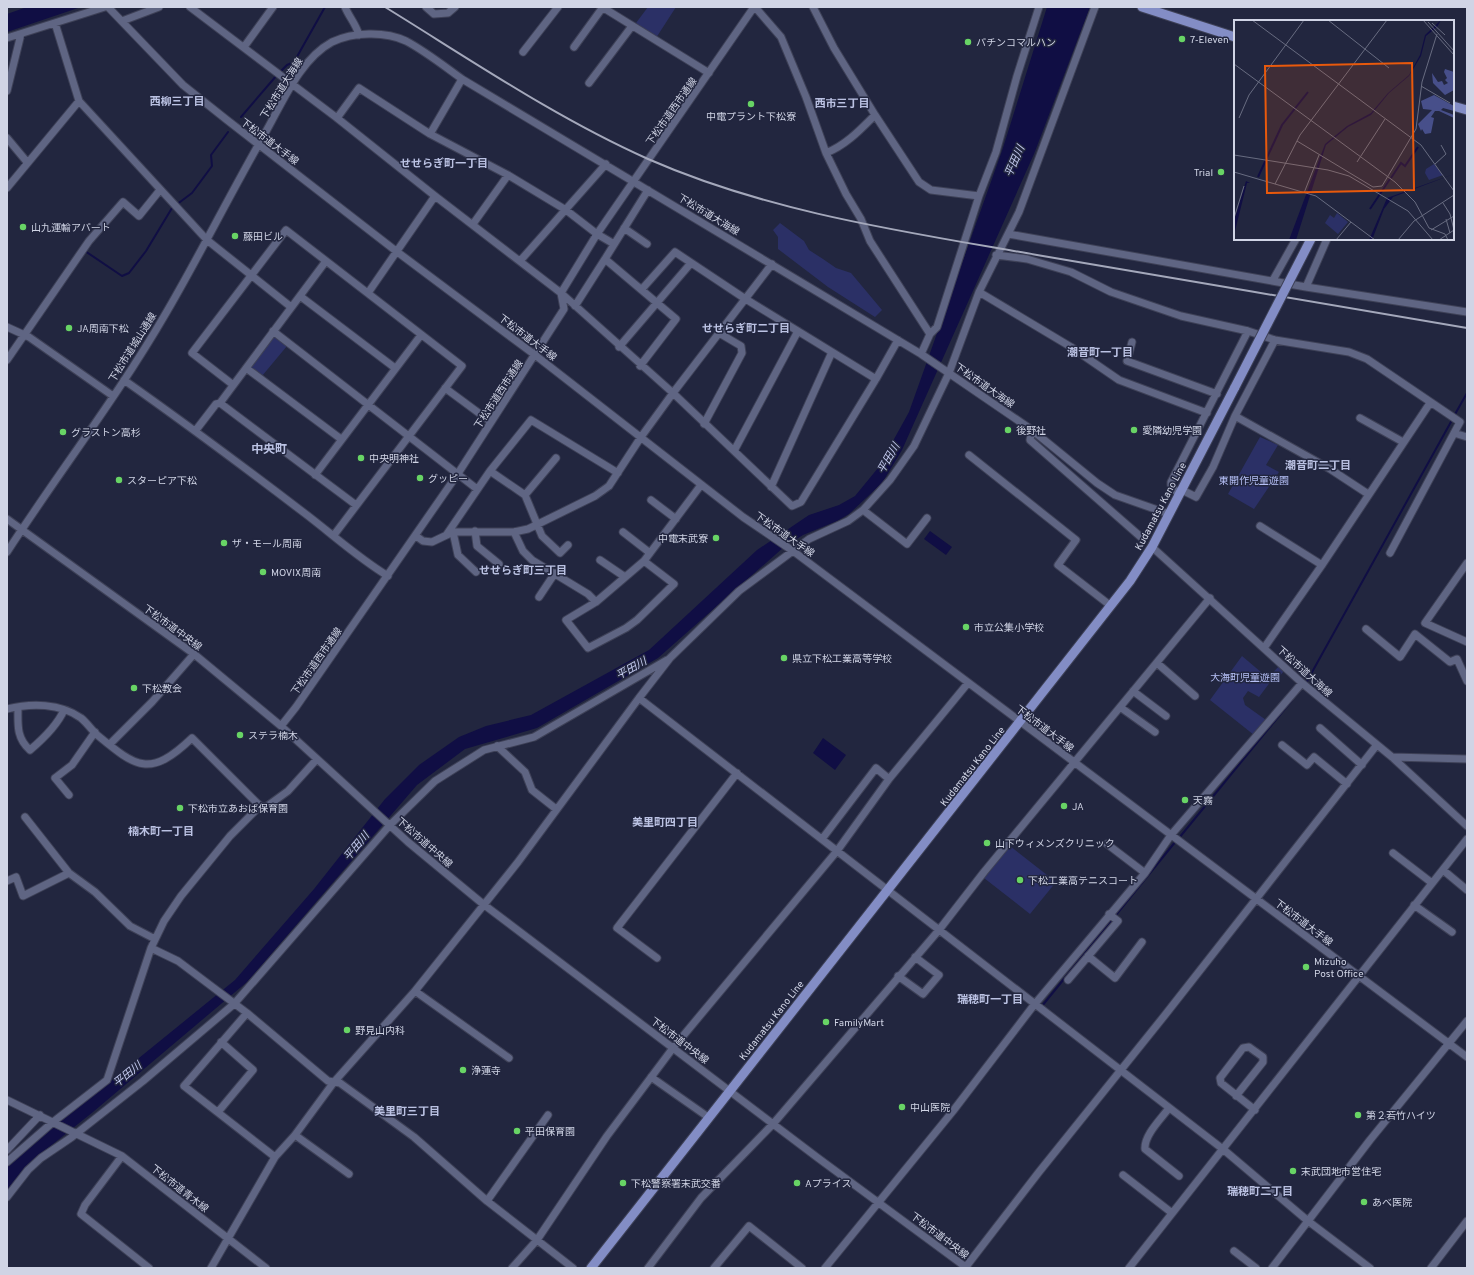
<svg xmlns="http://www.w3.org/2000/svg" width="1474" height="1275" font-family="Overpass,'Noto Sans JP',sans-serif">
<style>
.green{fill:#2b3066}
.water{fill:#100e44}
.lines{fill:none;stroke-linecap:round;stroke-linejoin:round}
.stream{stroke:#100e44;stroke-width:2}
.minor-casing{stroke:#3e4157;stroke-width:9}
.major-casing{stroke:#3e4157;stroke-width:11}
.minor{stroke:#5f6583;stroke-width:7}
.major{stroke:#838dc5;stroke-width:9}
.rail{stroke:#a4a8bb;stroke-width:2}
.major-bridge-casing{stroke:#3e4157;stroke-width:11;stroke-linecap:butt}
.major-bridge{stroke:#838dc5;stroke-width:9}
.poi-dot{fill:#68d465;stroke:#22263f;stroke-width:1.5}
.labels{text-anchor:middle;stroke-width:3;stroke-linejoin:round;paint-order:stroke}
.poi-label{font-size:10px;fill:#d0d4e5;stroke:#22263f;text-anchor:start}
.street-label{font-size:10px;fill:#d0d4e5;stroke:#22263f}
.park-label{font-size:10px;fill:#b6c0f6;stroke:#22263f}
.neighbourhood-label{font-size:11px;font-weight:bold;fill:#bbc2e3;stroke:#22263f}
.water-label{font-size:11px;font-style:italic;fill:#c4cbf0;stroke:#22263f}
.quarter-label{font-size:12px;font-weight:bold;fill:#bbc2e3;stroke:#22263f}
.inset-river{fill:none;stroke:#100e44;stroke-width:2}
.inset-road{fill:none;stroke:#686c81;stroke-width:1}
.view{fill:#e8590c;fill-opacity:0.15;stroke:#e8590c;stroke-width:2}
.inset-edge{fill:none;stroke:#d0d4e5;stroke-width:2}
</style>
<rect width="100%" height="100%" fill="#22263f"/>
<path class="green" d="M648,7H676L656,38L636,23Z
M780,223L804,241L809,250L823,259L836,268L851,273L882,310L875,317L828,287L778,249V237L773,230Z
M273,336L287,346L262,376L250,367Z
M1260,437L1278,445L1266,465L1279,472L1254,509L1228,494Z
M1242,656L1268,678L1279,666L1284,671L1278,678L1271,681L1259,697L1248,691L1243,698L1245,705L1266,720L1254,735L1210,700Z
M1010,846L1056,882L1030,914L984,878Z"/>
<path class="water" d="M27,7H81L7,32V14Z
M1047,7H1090L1034,154L902,450L882,483L849,514L837,521L803,535L784,547L658,658L537,728L465,749L417,785L247,982L93,1112L33,1160L7,1193V1167L25,1147L91,1097L235,980L314,889L385,799L419,765L459,737L486,726L531,715L649,650L757,550L809,515L839,505L855,496L878,468L909,412L1003,148Z
M930,531L952,547L946,555L924,539Z
M823,738L846,755L835,770L813,753Z"/>
<g class="lines">
<path class="stream" d="M280,72L287,65L294,62L325,7
M241,117L277,75
M85,251L122,276L129,273L146,251L172,208L192,193L212,166L211,155L228,132
M1454,416L1467,393
M1306,683L1452,420
M1179,838L1292,700
M1042,1006L1176,841"/>
<g class="minor-casing">
<path id="minor" d="M108,7L183,85L227,120L396,251L535,355L743,517L793,551L1467,1057
M190,7L337,118L435,196L561,293L673,393L792,506L801,502L876,379L744,298L675,252L642,289
M345,7C349,17 356,24 359,35
M426,7L434,14L448,13L455,7
M602,7L709,73
M755,7L781,37L806,97L826,153L846,194L861,219L870,241L930,334
M813,7L834,48L875,115L919,182L931,190L979,196
M122,21L159,7
M55,23L79,101L207,240L291,307
M7,38L105,7
M244,47L273,7
M574,47L603,7
M523,52L558,7
M589,83L632,26
M7,91L21,34
M337,118L359,88L430,134L508,175L566,210L597,234L614,244
M430,134L462,79
M7,138L27,162
M826,153C846,145 860,130 875,115
M7,188L79,101
M473,224L508,175
M624,228L647,244
M1008,234L1306,287L1467,312
M996,255L1027,259L1071,272L1111,292L1181,316L1248,331L1275,340L1349,352L1367,359L1460,422L1390,553
M520,261L606,164
M1273,280L1296,239
M1306,287L1327,239
M979,292L1071,347L1119,380L1207,413
M368,293L435,196
M300,296L395,368
M575,306L605,259
M7,327L29,337L113,396
M273,331L477,489
M1132,342L1127,361L1217,394
M619,347L691,263
M921,354L930,334L937,327L979,196L996,152L1017,76L1039,7
M7,360L89,241L123,202L139,216L160,190
M640,366L676,319L605,259L648,190
M246,368L341,439
M876,379L898,340
M124,380C185,423 244,467 303,512C331,533 358,558 388,576
M232,384L192,353L286,230L462,366L334,535
M445,388L491,422
M220,403L356,505
M1235,416L1330,469L1368,494
M1360,418L1403,442
M704,424L742,353L741,346L719,333
M196,430L216,404L220,403L326,261
M1032,430L1030,440L1142,538
M1454,433L1467,437
M734,451L798,331
M969,455L1076,540L1058,565L1111,606
M490,471L525,495L542,536L560,553L568,545
M315,475L421,335
M771,487L832,352
M1182,490L1196,497L1213,467L1235,416L1275,340
M525,495L556,458
M1179,495L1171,485V482L1248,331
M651,500L676,519
M863,510L907,544L927,518
M7,519L194,654L281,726L408,842L483,904L818,1158L967,1268
M1260,526L1322,565
M475,531L477,546L499,564
M453,532L458,555L476,572
M514,532L523,551L532,560L588,594L596,602
M623,532L650,553
M447,534L490,471L531,420L618,473
M416,536L423,541L432,542L453,532H514L528,529L595,496L609,486L641,437L673,393L772,264
M1152,547L1302,683L1392,757L1467,826
M7,552C59,472 118,396 166,313C200,255 230,194 264,135C282,104 299,60 332,42C353,32 385,31 406,41C425,51 444,66 462,79L921,354L1032,430L1097,483L1115,495L1169,514
M600,560L625,577
M644,561L674,584L637,620L626,628L588,648L566,620L596,602L644,561L701,485
M1467,563L1425,623L1467,642
M539,597L555,573
M1366,629L1400,657L1415,634L1450,662L1457,659L1467,681
M1264,648L1322,565L1430,403
M1157,663L1195,696
M1133,691L1166,716
M639,698L1224,1150L1308,1221L1370,1268
M18,707C18,724 16,738 30,750C43,739 57,726 64,710
M1120,707L1155,732
M7,709C31,703 60,703 81,718C87,723 91,729 96,734C136,767 149,779 192,738L260,806L266,807L288,791L317,759
M281,726L296,707L457,475L564,309L561,293L597,234L754,7
M1320,728L1362,765
M110,744L152,702L194,654
M1282,745L1307,765L1314,757L1347,784
M497,746L525,772L532,790L556,809
M1392,757L1467,759
M69,795L55,778L72,765L95,732
M25,817L69,873L95,892L130,926L155,939
M822,839L876,768L889,779
M1107,844L1145,873
M1393,853L1432,883
M1443,870L1467,890
M7,881L16,877L23,896L69,873
M1414,905L1452,932
M151,948L178,961L247,1013L328,1081L340,1083L414,1137L487,1201L573,1268
M1088,956L1115,978L1142,942
M657,958L617,928L737,773
M898,976L923,994L939,975L915,957
M1068,980L1118,921L1109,914
M415,991L509,1058
M247,1013L184,1086L275,1157
M651,1077L708,1117
M1236,1096L1263,1062V1057L1249,1047L1243,1048L1220,1078L1221,1083L1255,1110
M7,1100L122,1156L266,1268
M1169,1108C1161,1119 1144,1135 1145,1149L1179,1176
M218,1112L253,1070L221,1042
M295,1135L349,1174
M7,1150L40,1115
M122,1156L85,1205L81,1214L149,1268
M7,1162L53,1122L107,1080L151,948L164,921L181,896L230,836L260,806
M1123,1175L1172,1213
M7,1197L28,1170L41,1158L72,1137L143,1081L234,1004L390,825L435,781L484,750L534,737L667,660
M487,1201L548,1115
M1234,1251L1256,1268
M211,1268L275,1157L295,1135L334,1082L415,991L518,862L639,698L670,658L739,591L809,539L848,521L863,510L890,480L914,446L949,373L979,292L1019,212L1095,7
M512,1268L537,1240L607,1136L673,1048L837,851L889,779L968,683
M648,1268L701,1198L773,1124L939,930L984,872L1210,598
M714,1268L749,1226L802,1268
M825,1268L953,1111L1034,1005L1145,873L1171,835L1302,683
M965,1268L1039,1172L1165,1015L1376,746
M1129,1268L1467,839
M1272,1268L1370,1140L1467,1021
M1431,1268L1467,1221"/>
</g>
<g class="major-casing">
<path id="major" d="M1142,7L1235,37
M1453,106L1467,110
M591,1268L1130,581L1152,547L1235,387"/>
</g>
<use href="#minor" class="minor"/>
<use href="#major" class="major"/>
<path class="rail" d="M385,7C471,60 556,118 648,159C771,213 906,232 1037,255C1180,279 1324,304 1467,328"/>
<g class="major-bridge-casing">
<path id="major-bridge" d="M1235,387L1311,239"/>
</g>
<use href="#major-bridge" class="major-bridge"/>
</g>
<g class="poi-dot">
<circle cx="1182" cy="39" r="4"/>
<circle cx="968" cy="42" r="4"/>
<circle cx="751" cy="104" r="4"/>
<circle cx="1221" cy="172" r="4"/>
<circle cx="23" cy="227" r="4"/>
<circle cx="235" cy="236" r="4"/>
<circle cx="69" cy="328" r="4"/>
<circle cx="1008" cy="430" r="4"/>
<circle cx="1134" cy="430" r="4"/>
<circle cx="63" cy="432" r="4"/>
<circle cx="361" cy="458" r="4"/>
<circle cx="420" cy="478" r="4"/>
<circle cx="119" cy="480" r="4"/>
<circle cx="716" cy="538" r="4"/>
<circle cx="224" cy="543" r="4"/>
<circle cx="263" cy="572" r="4"/>
<circle cx="966" cy="627" r="4"/>
<circle cx="784" cy="658" r="4"/>
<circle cx="134" cy="688" r="4"/>
<circle cx="240" cy="735" r="4"/>
<circle cx="1185" cy="800" r="4"/>
<circle cx="1064" cy="806" r="4"/>
<circle cx="180" cy="808" r="4"/>
<circle cx="987" cy="843" r="4"/>
<circle cx="1020" cy="880" r="4"/>
<circle cx="1306" cy="967" r="4"/>
<circle cx="826" cy="1022" r="4"/>
<circle cx="347" cy="1030" r="4"/>
<circle cx="463" cy="1070" r="4"/>
<circle cx="902" cy="1107" r="4"/>
<circle cx="1358" cy="1115" r="4"/>
<circle cx="517" cy="1131" r="4"/>
<circle cx="1293" cy="1171" r="4"/>
<circle cx="623" cy="1183" r="4"/>
<circle cx="797" cy="1183" r="4"/>
<circle cx="1364" cy="1202" r="4"/>
</g>
<g class="labels">
<g class="poi-label">
<text x="1190" y="43">7-Eleven</text>
<text x="976" y="46">パチンコマルハン</text>
<text x="751" y="120" text-anchor="middle">中電プラント下松寮</text>
<text x="1213" y="176" text-anchor="end">Trial</text>
<text x="31" y="231">山九運輸アパート</text>
<text x="243" y="240">藤田ビル</text>
<text x="77" y="332">JA周南下松</text>
<text x="1016" y="434">後野社</text>
<text x="1142" y="434">愛隣幼児学園</text>
<text x="71" y="436">グラストン高杉</text>
<text x="369" y="462">中央明神社</text>
<text x="428" y="482">グッピー</text>
<text x="127" y="484">スターピア下松</text>
<text x="708" y="542" text-anchor="end">中電末武寮</text>
<text x="232" y="547">ザ・モール周南</text>
<text x="271" y="576">MOVIX周南</text>
<text x="974" y="631">市立公集小学校</text>
<text x="792" y="662">県立下松工業高等学校</text>
<text x="142" y="692">下松教会</text>
<text x="248" y="739">ステラ楠木</text>
<text x="1193" y="804">天霧</text>
<text x="1072" y="810">JA</text>
<text x="188" y="812">下松市立あおば保育園</text>
<text x="995" y="847">山下ウィメンズクリニック</text>
<text x="1028" y="884">下松工業高テニスコート</text>
<text x="1314" y="965">Mizuho<tspan x="1314" dy="12">Post Office</tspan></text>
<text x="834" y="1026">FamilyMart</text>
<text x="355" y="1034">野見山内科</text>
<text x="471" y="1074">浄蓮寺</text>
<text x="910" y="1111">中山医院</text>
<text x="1366" y="1119">第２若竹ハイツ</text>
<text x="525" y="1135">平田保育園</text>
<text x="1301" y="1175">末武団地市営住宅</text>
<text x="631" y="1187">下松警察署末武交番</text>
<text x="805" y="1187">Aプライス</text>
<text x="1372" y="1206">あべ医院</text>
</g>
<g class="street-label">
<text transform="translate(281 88) rotate(-58)" y="4">下松市道大海線</text>
<text transform="translate(671 111) rotate(-55)" y="4">下松市道西市通線</text>
<text transform="translate(270 141) rotate(37)" y="4">下松市道大手線</text>
<text transform="translate(709 214) rotate(31)" y="4">下松市道大海線</text>
<text transform="translate(528 337) rotate(37)" y="4">下松市道大手線</text>
<text transform="translate(132 347) rotate(-58)" y="4">下松市道城山通線</text>
<text transform="translate(985 385) rotate(35)" y="4">下松市道大海線</text>
<text transform="translate(498 394) rotate(-57)" y="4">下松市道西市通線</text>
<text transform="translate(1160 506) rotate(-62)" y="4">Kudamatsu Kano Line</text>
<text transform="translate(785 534) rotate(35)" y="4">下松市道大手線</text>
<text transform="translate(173 627) rotate(36)" y="4">下松市道中央線</text>
<text transform="translate(316 661) rotate(-55)" y="4">下松市道西市通線</text>
<text transform="translate(1305 671) rotate(42)" y="4">下松市道大海線</text>
<text transform="translate(1045 728) rotate(37)" y="4">下松市道大手線</text>
<text transform="translate(972 766) rotate(-52)" y="4">Kudamatsu Kano Line</text>
<text transform="translate(425 842) rotate(41)" y="4">下松市道中央線</text>
<text transform="translate(1304 922) rotate(37)" y="4">下松市道大手線</text>
<text transform="translate(771 1020) rotate(-52)" y="4">Kudamatsu Kano Line</text>
<text transform="translate(680 1040) rotate(37)" y="4">下松市道中央線</text>
<text transform="translate(180 1188) rotate(38)" y="4">下松市道青木線</text>
<text transform="translate(940 1235) rotate(37)" y="4">下松市道中央線</text>
</g>
<g class="park-label">
<text x="1254" y="484">東開作児童遊園</text>
<text x="1245" y="681">大海町児童遊園</text>
</g>
<g class="neighbourhood-label">
<text x="177" y="105">西柳三丁目</text>
<text x="842" y="107">西市三丁目</text>
<text x="444" y="167">せせらぎ町一丁目</text>
<text x="746" y="332">せせらぎ町二丁目</text>
<text x="1100" y="356">潮音町一丁目</text>
<text x="1318" y="469">潮音町二丁目</text>
<text x="523" y="574">せせらぎ町三丁目</text>
<text x="665" y="826">美里町四丁目</text>
<text x="161" y="835">楠木町一丁目</text>
<text x="990" y="1003">瑞穂町一丁目</text>
<text x="407" y="1115">美里町三丁目</text>
<text x="1260" y="1195">瑞穂町二丁目</text>
</g>
<g class="water-label">
<text transform="translate(1014 161) rotate(-66)" y="4">平田川</text>
<text transform="translate(888 458) rotate(-60)" y="4">平田川</text>
<text transform="translate(631 668) rotate(-29)" y="4">平田川</text>
<text transform="translate(356 846) rotate(-50)" y="4">平田川</text>
<text transform="translate(127 1074) rotate(-39)" y="4">平田川</text>
</g>
<g class="quarter-label">
<text x="269" y="453">中央町</text>
</g>
</g>
<g transform="translate(1234 20)">
<rect width="220" height="220" fill="#22263f"/>
<path d="M200,144L209,155L195,160L191,153L192,149ZM103,193L114,202L104,214L91,203L96,195L100,198Z" fill="#2b3066"/>
<path d="M211,49L220,52V70L211,75L199,63L198,53L204,62L208,61L210,65L214,63L211,60L213,58L210,52ZM200,75L220,86V91L209,88L207,90L220,95V98L205,91H201L197,97L200,98L197,113L191,114L188,109L187,111L184,104L198,90L189,89L187,81Z" fill="#474f8a"/>
<path d="M207,0L203,7L192,16L187,36L175,56L155,73L137,95L114,107L92,125L62,220H55L91,124L113,106L137,93L154,73L175,55L186,35L191,15ZM220,154L159,177L150,189L138,220H135L153,178ZM12,161L16,163H13L0,215V201Z" fill="#100e44"/>
<path class="inset-river" d="M24,157L48,105L74,72M157,158L167,143L171,146L184,127M136,189L156,159"/>
<path class="inset-road" d="M18,0L187,125L220,171M94,0L155,48M189,0L220,35M194,2L220,31M198,3L211,15M0,44L161,162L181,182L195,208L211,214L214,220M187,66L216,83M5,98L15,75L70,0M63,121L139,167L148,166L182,109L188,62L203,14M0,135L94,150L115,156L174,191L199,220M123,142L151,99M201,144L212,134L207,125M0,152L82,176L141,220M41,164L66,115L153,0M70,173L85,135M209,183L216,194L220,210M0,198L10,166M212,199L216,213M197,210L220,196M102,220L117,202M164,220L180,201L220,175M205,220L220,210"/>
<path class="view" d="M178,43L180,170L33,173L31,46Z"/>
<rect width="220" height="220" class="inset-edge"/>
</g>
<rect width="1474" height="1275" fill="none" stroke="#d0d4e5" stroke-width="16"/>
</svg>
